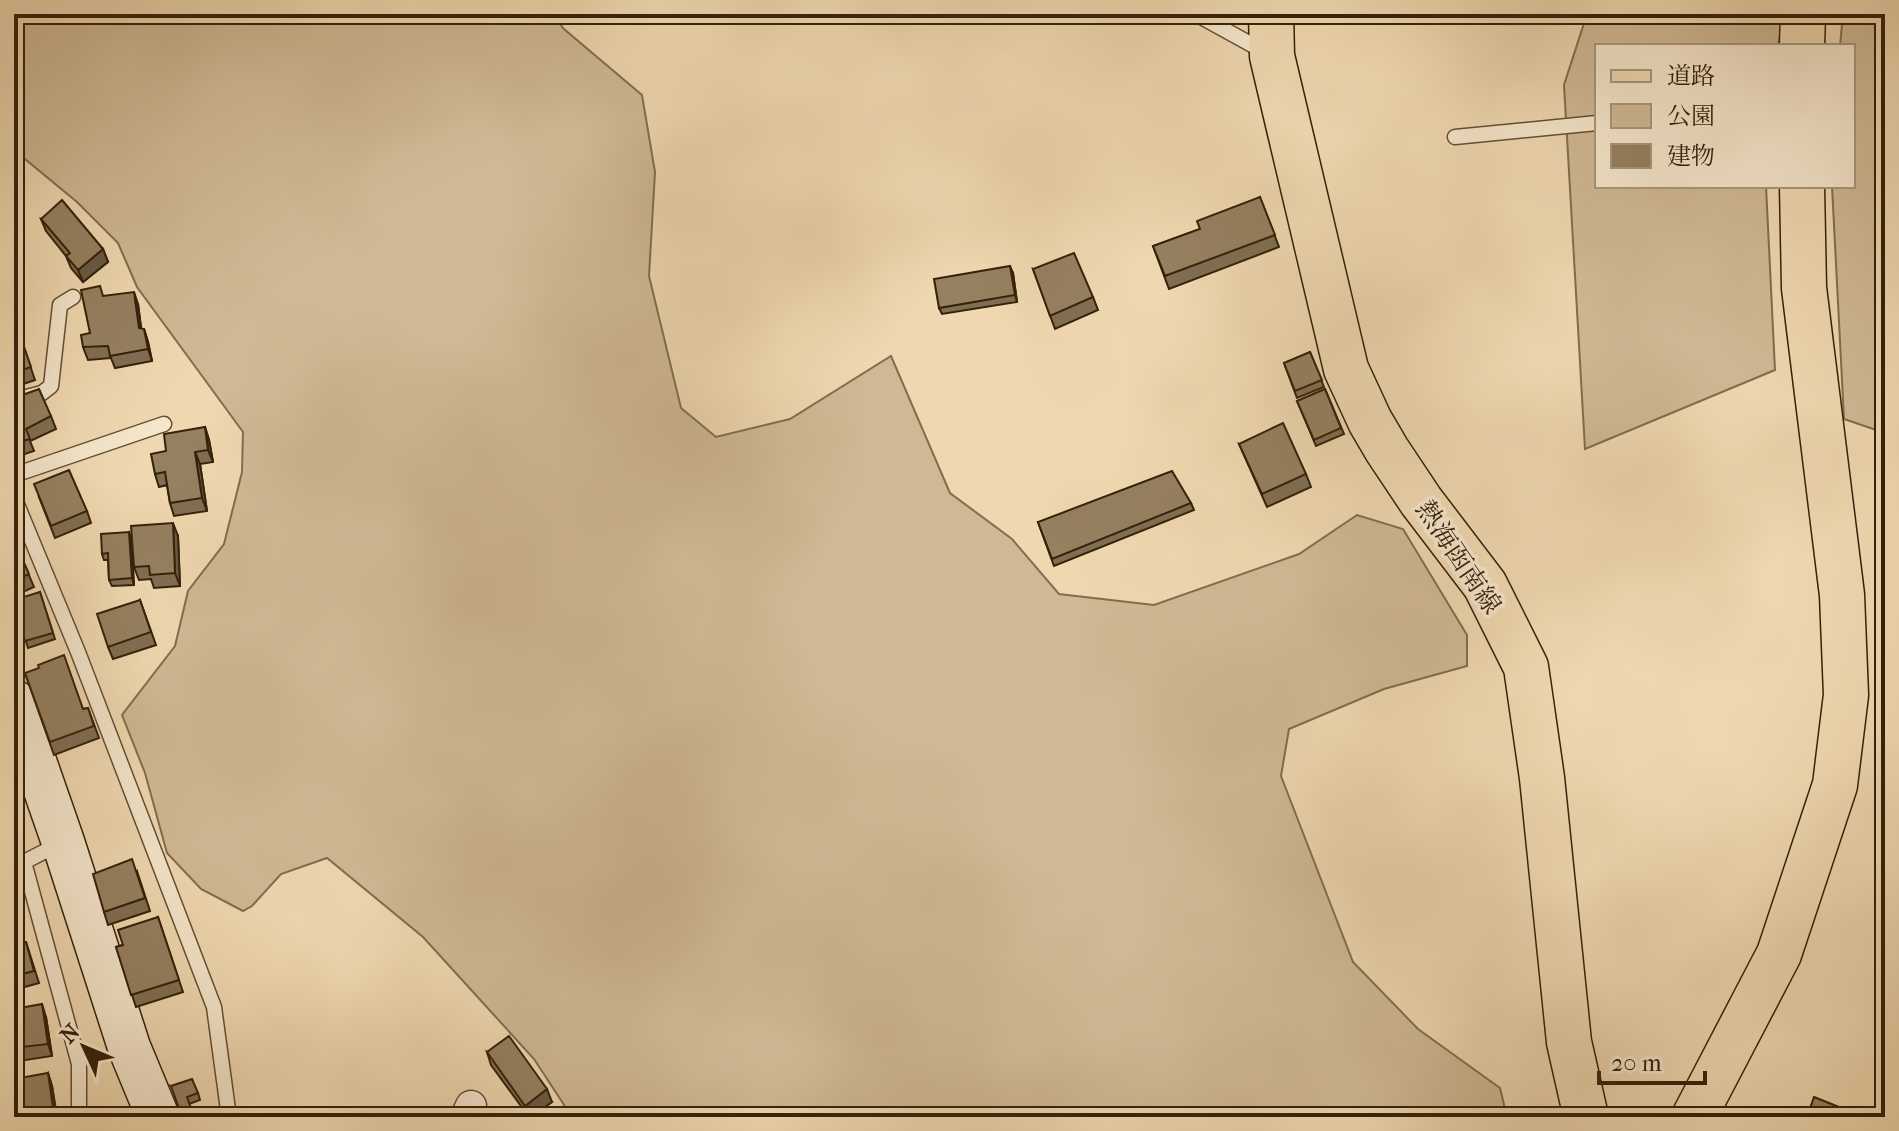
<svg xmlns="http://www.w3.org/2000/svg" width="1899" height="1131" font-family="'IM FELL French Canon','Noto Serif JP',serif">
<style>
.green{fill:#cfb994;stroke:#826d4f;stroke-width:2}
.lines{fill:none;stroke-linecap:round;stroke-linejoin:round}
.lane-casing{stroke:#634f34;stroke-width:17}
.street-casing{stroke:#634f34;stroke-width:33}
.secondary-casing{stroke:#34210a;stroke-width:45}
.primary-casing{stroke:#34210a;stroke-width:47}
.lane{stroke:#f5e6cc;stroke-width:14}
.street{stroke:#f5e6cc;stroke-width:30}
.secondary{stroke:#f5e6cc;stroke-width:42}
.primary{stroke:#efd8b0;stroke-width:44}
.wall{fill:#806e53;stroke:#34210a;stroke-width:2}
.shaded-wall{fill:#685a43;stroke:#34210a;stroke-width:2}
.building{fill:#958060;stroke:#34210a;stroke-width:2}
.labels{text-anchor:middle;stroke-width:7;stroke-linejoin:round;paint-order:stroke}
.street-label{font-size:26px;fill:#34210a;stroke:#f5e6cc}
</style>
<rect width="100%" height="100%" fill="#efd8b0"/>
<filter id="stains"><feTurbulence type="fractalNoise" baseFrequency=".0025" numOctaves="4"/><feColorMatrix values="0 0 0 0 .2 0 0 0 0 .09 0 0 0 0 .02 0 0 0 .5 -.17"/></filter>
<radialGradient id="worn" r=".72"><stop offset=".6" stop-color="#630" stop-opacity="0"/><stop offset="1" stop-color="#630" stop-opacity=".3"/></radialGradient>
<path class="green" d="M14,14H552L564,29L642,95L655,172L649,276L681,408L716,437L790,419L891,356L950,493L1012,539L1059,594L1154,605L1299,554L1357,515L1403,529L1467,635V666L1384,689L1289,729L1281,776L1353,962L1418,1029L1500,1088L1507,1117H572L534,1059L423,937L327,858L281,874L252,906L243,911L201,889L167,853L145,773L122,715L175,646L188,591L224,544L242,472L243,432L137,287L118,243L77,202L14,150Z
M1587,14H1784L1778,46H1597V186H1766L1775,370L1585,449L1564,85Z
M1843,14H1885V433L1844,419L1832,186H1853V46H1840Z"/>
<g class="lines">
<g class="lane-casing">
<path id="lane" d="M1196,14L1265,52
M1455,137L1597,123
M14,400L42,393L51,386L60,305L73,297
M14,475L164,424
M14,497L78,652L214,1007L229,1117
M61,843L24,862L79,1064V1117"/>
</g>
<g class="street-casing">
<path id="street" d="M466,1117L471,1106"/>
</g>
<g class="secondary-casing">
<path id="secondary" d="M14,701L63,842L129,1047L158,1117"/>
</g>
<g class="primary-casing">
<path id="primary" d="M1271,14L1272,56L1346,369L1370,421L1387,450L1421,501L1485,585L1526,667L1542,778L1569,1042L1586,1117
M1802,46L1803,14
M1694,1117L1779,954L1835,785L1846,695L1842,595L1804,288L1802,186"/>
</g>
<use href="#lane" class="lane"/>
<use href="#street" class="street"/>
<use href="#secondary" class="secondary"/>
<use href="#primary" class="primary"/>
</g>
<path class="wall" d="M1260,197L1279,247L1169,289L1153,246L1200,229Z
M41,219L103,249L108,262L83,282L71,268L66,256L46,231Z
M1033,269L1093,297L1098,310L1055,329Z
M1013,273L1017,302L942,314L939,308Z
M104,296L138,304L141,329H144L148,342L152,361L115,368L111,358L88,360L83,347L90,333Z
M14,324H16L35,380L14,387Z
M1310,352L1324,387L1297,398L1284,363Z
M1325,389L1344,434L1316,446L1297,401Z
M14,398L51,416L56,429L30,441L34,451L19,456L14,442Z
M205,427L209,440L213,462L200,464L207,511L174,516L170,503L167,485L159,487L155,474L166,451Z
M1239,444L1306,474L1311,487L1267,507Z
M39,497L87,511L91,523L55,538Z
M1191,503L1194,510L1054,566L1038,522Z
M129,532L131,538L134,585L112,586L109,580L108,560H104L102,554Z
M178,536L180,586L154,588L151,579L139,580L134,567Z
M14,540L34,587L14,596Z
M40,592L55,639L28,648L14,605Z
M140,600L156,645L113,659L108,647Z
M25,673L83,709L88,708L99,738L54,755Z
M137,871L150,911L108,925L104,912Z
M158,917L183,992L136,1007L116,947L123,945Z
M19,931L23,942H26L39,983L14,990V933Z
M14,1009L46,1017L52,1056L19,1061L17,1057H14Z
M487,1052L552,1102L531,1117H529L491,1065Z
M48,1073L52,1086L57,1117H14Z
M171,1086L198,1093L200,1100L189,1104Z"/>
<path class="shaded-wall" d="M103,249L108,262L83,282L78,270Z
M1010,266L1013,273L1017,302L1015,295Z
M134,292L138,304L143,341L139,328Z
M144,329L148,342L152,361L148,349Z
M205,427L209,440L213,462L208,450Z
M195,452L200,464L207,511L202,498Z
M173,523L178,536L180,586L175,573Z
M129,532L131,538L134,585L132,578Z
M42,1004L46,1017L52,1056L48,1044Z
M48,1073L52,1086L57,1117L53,1107Z
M547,1089L552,1102L531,1117H529L525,1106Z"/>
<path class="building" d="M1260,197L1275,235L1165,276L1153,246L1200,229L1197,221Z
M62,200L103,249L78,270L66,256L70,253L41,219Z
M1074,253L1093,297L1050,316L1033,269Z
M1010,266L1015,295L939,308L934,279Z
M100,286L103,296L134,292L139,328L144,329L148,349L110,356L108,346L83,347L81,335L90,333L81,290Z
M14,324H16L31,367L14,373Z
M1310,352L1322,380L1295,391L1284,363Z
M39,389L51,416L26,429L30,439L14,443V398Z
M1325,389L1341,428L1314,440L1297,401Z
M1283,423L1306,474L1262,494L1239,444Z
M205,427L208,450L195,452L202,498L170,503L165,472L155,474L151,454L166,451L164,434Z
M69,470L87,511L51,526L34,484Z
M1172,471L1191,503L1052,559L1038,522Z
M173,523L175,573L150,575L149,566L134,567L131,526Z
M129,532L132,578L109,580L108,553L102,554L101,534Z
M14,540L29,574L14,581Z
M40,592L53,633L25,641L14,605V600Z
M140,600L151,632L108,647L97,614Z
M64,655L83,709L88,708L94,726L50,742L25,673L39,668L38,665Z
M132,859L145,898L104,912L93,874Z
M158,917L179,980L131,995L116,947L123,945L118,930Z
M19,931L22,942H26L34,971L14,976V933Z
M42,1004L48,1044L14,1048V1009Z
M509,1036L547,1089L525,1106L487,1052Z
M48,1073L53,1107L46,1108L48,1116L14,1117V1079Z
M192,1079L198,1093L187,1097L194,1117H182L171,1086Z
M1814,1097L1864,1117H1807Z"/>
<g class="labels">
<g class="street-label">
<text transform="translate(1459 557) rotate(56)" y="9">熱海函南線</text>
</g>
</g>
<rect width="1899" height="1131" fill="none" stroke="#efd8b0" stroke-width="48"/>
<rect x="16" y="16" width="1867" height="1099" fill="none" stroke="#34210a" stroke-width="4"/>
<rect x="24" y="24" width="1851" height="1083" fill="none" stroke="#34210a" stroke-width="2"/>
<rect x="1595" y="44" width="260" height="144" fill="#f5e6cc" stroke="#a8977e" stroke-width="2"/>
<rect x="1611" y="70" width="40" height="12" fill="#efd8b0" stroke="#a8977e" stroke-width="2"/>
<text x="1667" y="84" font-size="24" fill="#34210a">道路</text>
<rect x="1611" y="104" width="40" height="24" fill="#cfb994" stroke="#a8977e" stroke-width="2"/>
<text x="1667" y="124" font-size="24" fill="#34210a">公園</text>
<rect x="1611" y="144" width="40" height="24" fill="#958060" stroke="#a8977e" stroke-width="2"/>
<text x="1667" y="164" font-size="24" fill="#34210a">建物</text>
<g transform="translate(84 1047) rotate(314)" stroke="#f5e6cc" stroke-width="6" paint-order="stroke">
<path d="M0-6L14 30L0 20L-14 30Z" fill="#34210a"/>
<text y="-12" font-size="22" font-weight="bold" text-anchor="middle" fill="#34210a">N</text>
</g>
<path d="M1599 1071v12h106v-12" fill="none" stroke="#34210a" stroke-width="4"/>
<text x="1611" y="1071" font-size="24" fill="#34210a" stroke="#f5e6cc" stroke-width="6" paint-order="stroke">20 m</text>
<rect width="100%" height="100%" filter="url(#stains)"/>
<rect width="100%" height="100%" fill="url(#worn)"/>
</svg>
